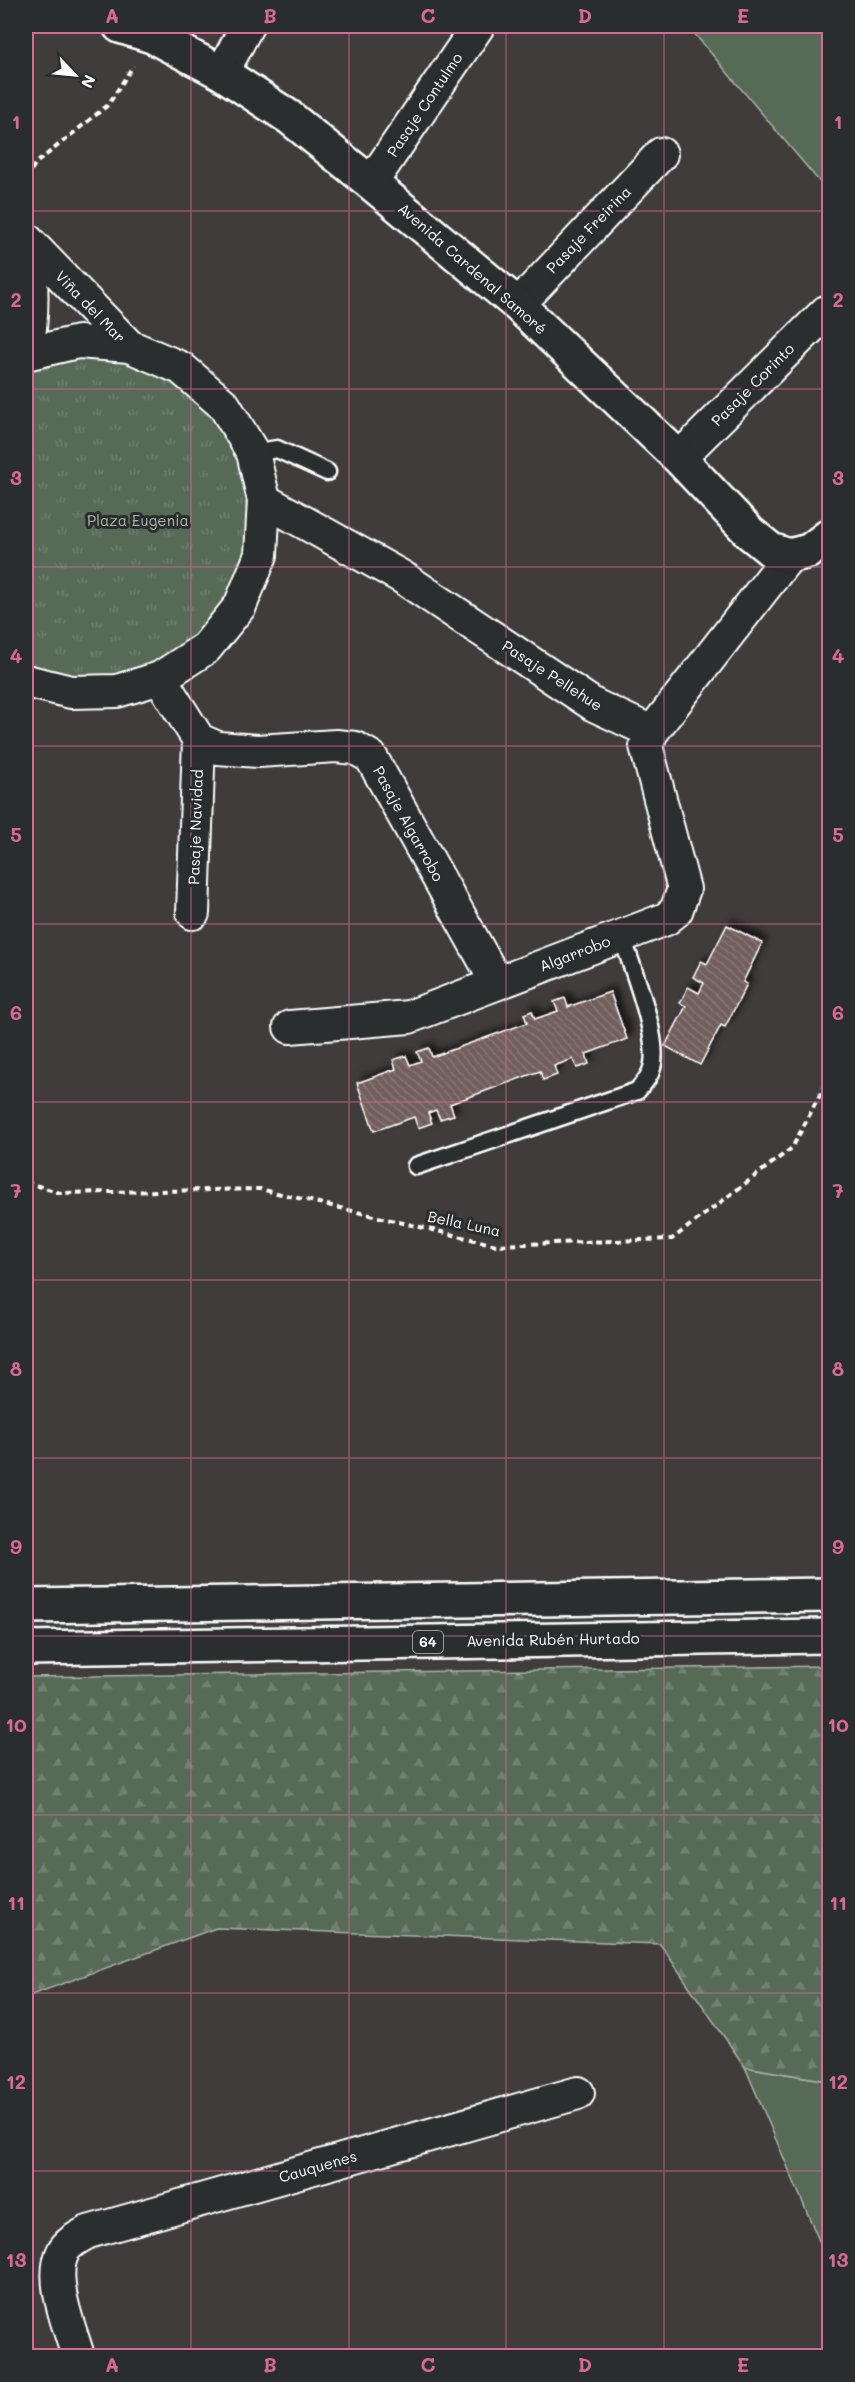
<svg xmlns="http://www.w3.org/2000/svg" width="855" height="2382" font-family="Mali,sans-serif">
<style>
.grass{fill:#566b57;stroke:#aab5ab;stroke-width:1.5}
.forest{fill:url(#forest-firs);stroke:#aab5ab;stroke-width:1.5}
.park{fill:url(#park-tufts);stroke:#aab5ab;stroke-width:1.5}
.building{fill:url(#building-back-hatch);stroke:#fff;stroke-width:1.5;filter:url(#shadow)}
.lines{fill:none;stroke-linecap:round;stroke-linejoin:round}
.service-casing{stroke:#fff;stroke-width:21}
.minor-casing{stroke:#fff;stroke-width:36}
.tertiary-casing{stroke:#fff;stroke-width:38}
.trunk-casing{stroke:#fff;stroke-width:38}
.path{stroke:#fff;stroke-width:4;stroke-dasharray:6 4.5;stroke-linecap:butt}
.service{stroke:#2a2d2e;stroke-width:16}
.minor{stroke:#2a2d2e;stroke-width:32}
.tertiary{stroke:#2a2d2e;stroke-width:33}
.trunk{stroke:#2a2d2e;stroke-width:33}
.grid{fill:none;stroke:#d76994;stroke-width:1.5;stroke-opacity:0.55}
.labels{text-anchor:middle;stroke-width:6;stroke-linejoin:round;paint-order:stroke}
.shield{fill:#2a2d2e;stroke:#bfc0c0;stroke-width:1.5}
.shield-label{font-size:14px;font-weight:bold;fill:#fff}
.street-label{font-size:15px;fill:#fff;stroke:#2a2d2e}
.park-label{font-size:15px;fill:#aab5ab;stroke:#2a2d2e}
.neatline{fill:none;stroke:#d76994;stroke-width:2}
.grid-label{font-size:20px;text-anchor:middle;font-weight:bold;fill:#d76994}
</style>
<defs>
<pattern id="forest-firs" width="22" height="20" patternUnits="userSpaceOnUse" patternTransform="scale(1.5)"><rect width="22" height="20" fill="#566b57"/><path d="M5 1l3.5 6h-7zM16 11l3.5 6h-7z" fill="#6f8170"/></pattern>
<pattern id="park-tufts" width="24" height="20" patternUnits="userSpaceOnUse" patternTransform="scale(1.5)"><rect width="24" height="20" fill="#566b57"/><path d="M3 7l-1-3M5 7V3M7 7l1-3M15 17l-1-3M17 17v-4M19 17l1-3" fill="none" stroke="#6f8170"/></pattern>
<pattern id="building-back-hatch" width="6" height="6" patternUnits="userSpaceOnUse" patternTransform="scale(1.5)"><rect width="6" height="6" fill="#725f5d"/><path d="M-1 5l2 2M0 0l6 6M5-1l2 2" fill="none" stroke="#877775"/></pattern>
<filter id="shadow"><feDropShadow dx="5.5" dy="-5.5" stdDeviation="3" flood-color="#0009"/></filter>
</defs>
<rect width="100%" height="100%" fill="#403c3c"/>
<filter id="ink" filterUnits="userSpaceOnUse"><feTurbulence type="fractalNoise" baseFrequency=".0167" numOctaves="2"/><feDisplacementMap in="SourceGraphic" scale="12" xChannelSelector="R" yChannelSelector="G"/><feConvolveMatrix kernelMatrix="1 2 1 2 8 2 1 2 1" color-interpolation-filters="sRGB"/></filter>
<g filter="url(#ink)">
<path class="grass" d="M688,26H829V193Z
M745,2067L829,2081V2264Z"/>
<path class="forest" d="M829,1666V2081L745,2067L660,1944L216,1928L26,1997V1677Z"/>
<path class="park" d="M87,356L141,364L188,388L225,428L247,477L252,530L239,581L211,625L171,658L122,677L70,679L26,666V371L34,366Z"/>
<path class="building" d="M727,925L762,943L743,982L747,984L725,1027L721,1025L700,1065L665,1046L686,1006L680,1003L688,987L699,993L704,983L693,977L701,961L707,964Z
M610,992L627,1039L586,1054L589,1064L577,1068L573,1059L554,1066L557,1075L543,1080L540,1071L450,1104L454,1115L440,1119L436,1110L428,1113L432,1123L418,1128L414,1117L374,1131L357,1083L396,1069L393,1060L406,1056L410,1065L421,1061L417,1052L429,1048L432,1057L527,1023L524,1014L532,1011L535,1019L558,1011L554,1002L565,998L568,1007Z"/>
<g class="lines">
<g class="service-casing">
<path id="service" d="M253,453L277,449L327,472
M416,1166L637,1091C643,1084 650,1077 652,1068C661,1039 631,966 622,936"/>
</g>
<g class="minor-casing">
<path id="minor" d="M222,73L247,26
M371,183L478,26
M26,239L129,346
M518,305L661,154
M26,354L78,342L129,346L181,368L224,405L253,453L264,500L261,555L240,606L206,648L160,678L117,691L71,692L26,681
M27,354C33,312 33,282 27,241
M679,458L826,312
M264,500L402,577L594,705L652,732L789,556
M160,678L199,740L218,748L258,751L336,746L355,748L371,757L497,983
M193,913L199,740
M290,1027L409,1017L666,919L676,911L684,889L646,746L652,732
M78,2356C70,2328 49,2280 63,2252C67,2243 79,2237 88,2232L578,2093"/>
</g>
<g class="tertiary-casing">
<path id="tertiary" d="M120,26L152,36L222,73L289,117L371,183L518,305L679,458L750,533L771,550L789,556L809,551L830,535"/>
</g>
<g class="trunk-casing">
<path id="trunk" d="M26,1606L830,1595
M26,1648L830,1636"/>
</g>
<path class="path" d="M26,179L35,164L108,105L133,66
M824,581L830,587
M26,1182L60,1193L260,1189L496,1245L672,1239L792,1148L830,1076"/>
<use href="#service" class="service"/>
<use href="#minor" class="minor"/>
<use href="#tertiary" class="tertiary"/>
<use href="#trunk" class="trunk"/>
</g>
</g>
<path class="grid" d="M191,26V2356M349,26V2356M506,26V2356M664,26V2356M26,211H830M26,389H830M26,567H830M26,746H830M26,924H830M26,1102H830M26,1280H830M26,1458H830M26,1636H830M26,1815H830M26,1993H830M26,2171H830"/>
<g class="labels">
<rect class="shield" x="413" y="1631" width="30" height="22" rx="4.5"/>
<g class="shield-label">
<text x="428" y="1647">64</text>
</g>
<g class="street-label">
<text transform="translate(425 105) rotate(-56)" y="5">Pasaje Contulmo</text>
<text transform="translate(589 230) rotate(-46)" y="5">Pasaje Freirina</text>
<text transform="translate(472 269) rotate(41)" y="5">Avenida Cardenal Samoré</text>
<text transform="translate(90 307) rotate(46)" y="5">Viña del Mar</text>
<text transform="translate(753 385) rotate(-45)" y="5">Pasaje Corinto</text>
<text transform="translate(552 676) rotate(33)" y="5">Pasaje Pellehue</text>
<text transform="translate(408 824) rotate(61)" y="5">Pasaje Algarrobo</text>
<text transform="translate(196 827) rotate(-88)" y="5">Pasaje Navidad</text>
<text transform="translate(575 954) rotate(-21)" y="5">Algarrobo</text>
<text transform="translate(464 1224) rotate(12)" y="5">Bella Luna</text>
<text transform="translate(553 1640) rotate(-1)" y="5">Avenida Rubén Hurtado</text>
<text transform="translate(318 2167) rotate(-16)" y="5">Cauquenes</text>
</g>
<g class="park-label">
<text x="138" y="526">Plaza Eugenia</text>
</g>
</g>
<rect width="855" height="2382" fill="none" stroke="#2a2d2e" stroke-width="66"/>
<g transform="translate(75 75) rotate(116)" stroke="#2a2d2e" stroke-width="4.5" paint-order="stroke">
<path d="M0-4.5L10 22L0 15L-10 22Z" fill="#ffffff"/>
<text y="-9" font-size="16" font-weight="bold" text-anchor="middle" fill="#ffffff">N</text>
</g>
<rect x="33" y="33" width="789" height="2316" class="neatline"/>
<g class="grid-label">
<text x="112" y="23">A</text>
<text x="270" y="23">B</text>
<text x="428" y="23">C</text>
<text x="585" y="23">D</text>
<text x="743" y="23">E</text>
<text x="16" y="129">1</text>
<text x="838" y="129">1</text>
<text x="16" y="307">2</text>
<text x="838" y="307">2</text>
<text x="16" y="485">3</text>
<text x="838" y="485">3</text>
<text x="16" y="663">4</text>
<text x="838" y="663">4</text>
<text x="16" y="842">5</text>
<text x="838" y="842">5</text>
<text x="16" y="1020">6</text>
<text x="838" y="1020">6</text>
<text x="16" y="1198">7</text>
<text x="838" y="1198">7</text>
<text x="16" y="1376">8</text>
<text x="838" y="1376">8</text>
<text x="16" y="1554">9</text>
<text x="838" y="1554">9</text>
<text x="16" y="1732">10</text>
<text x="838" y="1732">10</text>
<text x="16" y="1910">11</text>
<text x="838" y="1910">11</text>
<text x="16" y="2089">12</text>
<text x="838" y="2089">12</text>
<text x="16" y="2267">13</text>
<text x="838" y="2267">13</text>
<text x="112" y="2372">A</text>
<text x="270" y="2372">B</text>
<text x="428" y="2372">C</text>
<text x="585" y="2372">D</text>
<text x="743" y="2372">E</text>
</g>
</svg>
